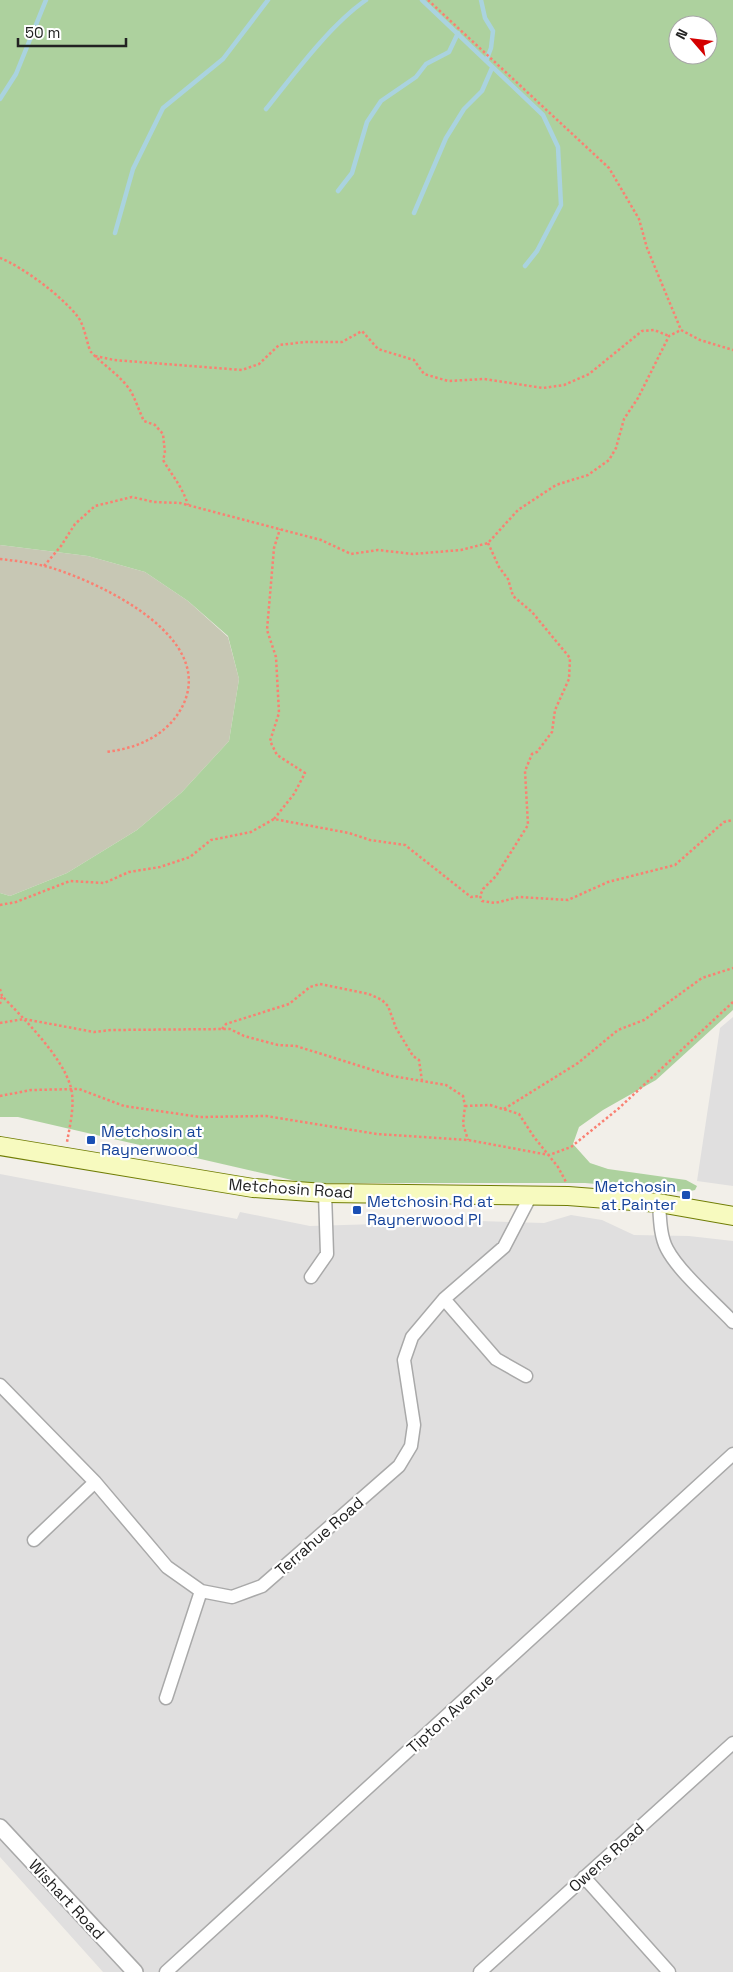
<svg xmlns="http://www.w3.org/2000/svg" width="733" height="1972" font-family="'Space Grotesk',sans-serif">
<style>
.residential{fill:#e0dfdf}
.construction{fill:#c7c7b4}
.forest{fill:#add19e;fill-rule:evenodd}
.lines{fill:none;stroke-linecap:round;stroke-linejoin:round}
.stream{stroke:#aad3df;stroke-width:4.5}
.minor-casing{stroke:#a9a9a9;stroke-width:15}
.tertiary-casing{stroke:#a9a9a9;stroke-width:18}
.secondary-casing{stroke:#707d05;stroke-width:20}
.path{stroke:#fa8072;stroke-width:2.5;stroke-dasharray:2.5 2.5;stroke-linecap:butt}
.minor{stroke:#fff;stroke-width:12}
.tertiary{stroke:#fff;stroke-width:15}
.secondary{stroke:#f7fabf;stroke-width:18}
.transit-dot{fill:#1a4fb4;stroke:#fff;stroke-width:2}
.labels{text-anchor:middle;stroke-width:4.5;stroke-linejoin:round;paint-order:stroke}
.transit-label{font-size:16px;fill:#164399;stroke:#fff;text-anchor:start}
.street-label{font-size:16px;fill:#222;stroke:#fff}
</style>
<rect width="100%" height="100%" fill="#f2efe9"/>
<path class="residential" d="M733,1017V1186L697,1181L720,1028Z
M0,1174L237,1219L240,1212L310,1226L480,1221L544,1223L571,1215L602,1220L634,1235L689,1236L733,1241V1972H103L0,1857Z"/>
<path class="construction" d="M0,545L88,556L145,572L188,601L228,637L239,679L229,741L182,792L137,830L67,873L10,896L0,893Z"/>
<path class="forest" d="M0,0H733V1010L656,1080L603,1110L579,1127L573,1144L590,1163L608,1169L686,1180L697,1186L695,1190L686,1192L585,1183H305L18,1117H0V893L10,896L67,873L137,830L182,792L229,741L239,679L228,636L188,601L145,572L88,556L0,545ZM678,25H708V55H678Z"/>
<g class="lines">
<path class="stream" d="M422,0L543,115L558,147L561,205L537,251L525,266
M481,0L485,18L493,31L491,48L486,61
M0,99L16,74L46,0
M266,109C294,74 330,25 366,0
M338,191L352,173L367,122L381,101L416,77L426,64L449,52L458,33
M414,213L446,138L464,109L482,91L492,68
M115,233L133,169L163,108L223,59L268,0"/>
<g class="minor-casing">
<path id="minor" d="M659,1203C660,1218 660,1236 667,1249C679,1272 714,1302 733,1322
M311,1277L327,1254L325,1193
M444,1299L496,1359L526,1376
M0,1385L95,1482L167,1567L201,1591L232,1597L262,1586L399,1466L411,1446L414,1425L404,1360L412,1337L444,1299L504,1247L531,1195
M34,1540L95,1482
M166,1698L201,1591
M584,1877L669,1972
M166,1972L733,1454
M480,1972L733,1743"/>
</g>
<g class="tertiary-casing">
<path id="tertiary" d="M0,1827L135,1972"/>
</g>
<g class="secondary-casing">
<path id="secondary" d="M0,1146L253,1188L325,1193L568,1196L659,1203L733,1216"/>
</g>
<path class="path" d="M428,0L609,168L639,219L647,248L681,330L700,340L733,350
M0,258C23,267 63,297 78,317C85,326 88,349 91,352C103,365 120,375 130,390C135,398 139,411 144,421L155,425L163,434L165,453L163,460C173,477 182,486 188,505
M95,356L114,360L242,370L259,364L279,345L305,342H342L362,331L378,349L414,360L424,374L448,381L484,379L543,388L564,385L589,374L642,331L654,330L669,336
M488,543L499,567L508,579L513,596L532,612L570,658L569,679L555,710L552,732L537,752L532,754L525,771L528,825L496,876L483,889L480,896L482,901L495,903L519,897L568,900L608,882L675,865L724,822L733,820
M0,559C17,561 35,563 52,568C103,584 220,639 181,709C165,737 135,749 105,752
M44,566L61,546L75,524L95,506L132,497L154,502L180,503L237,518L321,540L351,554L378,550L413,554L461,550L488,543L518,510L556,485L588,475L609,460L616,448L624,419L638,398L669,336L681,330
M274,819L294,794L305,773L277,755L270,741L279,713L276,657L267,630L274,548L280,529
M0,905L16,902L70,881L104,883L129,872L160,867L190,857L211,840L251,832L274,819L349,833L370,840L405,845L471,897L480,896
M0,989L2,996C24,1019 63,1057 71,1088C75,1105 70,1125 67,1142
M0,1004L2,996
M0,1023L24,1019L94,1032L111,1030L230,1029L244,1036L278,1045L296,1046L392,1076L446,1085L463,1096L465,1106L463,1124L468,1140
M222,1029L226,1024L289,1004L310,987L320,984L369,994L382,1000L388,1006L396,1028L413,1056L419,1060L422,1081
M0,1096L31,1090L79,1089L124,1106L200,1117L266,1116L377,1134L468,1140L549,1155L571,1147L618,1109L733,1002
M465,1106L490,1105L519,1114L534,1137L558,1167L566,1182
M504,1109L578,1063L618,1030L644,1020L702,978L733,968"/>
<use href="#minor" class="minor"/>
<use href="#tertiary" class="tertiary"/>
<use href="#secondary" class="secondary"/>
</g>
<g class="transit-dot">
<rect x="86" y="1135" width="10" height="10" rx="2.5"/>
<rect x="681" y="1190" width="10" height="10" rx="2.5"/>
<rect x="352" y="1205" width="10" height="10" rx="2.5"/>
</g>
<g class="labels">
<g class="transit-label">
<text x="101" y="1137">Metchosin at<tspan x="101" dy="18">Raynerwood</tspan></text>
<text x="676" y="1192" text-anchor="end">Metchosin<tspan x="676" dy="18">at Painter</tspan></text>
<text x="367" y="1207">Metchosin Rd at<tspan x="367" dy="18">Raynerwood Pl</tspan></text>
</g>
<g class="street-label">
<text transform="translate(291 1188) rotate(4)" y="6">Metchosin Road</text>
<text transform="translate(319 1536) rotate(-41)" y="6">Terrahue Road</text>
<text transform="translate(450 1713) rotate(-42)" y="6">Tipton Avenue</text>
<text transform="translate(606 1857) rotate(-42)" y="6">Owens Road</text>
<text transform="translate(67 1899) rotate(47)" y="6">Wishart Road</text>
</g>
</g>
<g transform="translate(693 40) rotate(298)"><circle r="24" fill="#ffffff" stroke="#a7a7a7"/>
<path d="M0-4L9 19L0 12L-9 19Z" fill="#d40000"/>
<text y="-8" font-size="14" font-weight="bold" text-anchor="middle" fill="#222222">N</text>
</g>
<path d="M18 38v8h108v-8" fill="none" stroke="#222222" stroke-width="2.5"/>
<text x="25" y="38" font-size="15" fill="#222222" stroke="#ffffff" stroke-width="4" paint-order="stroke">50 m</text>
</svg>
